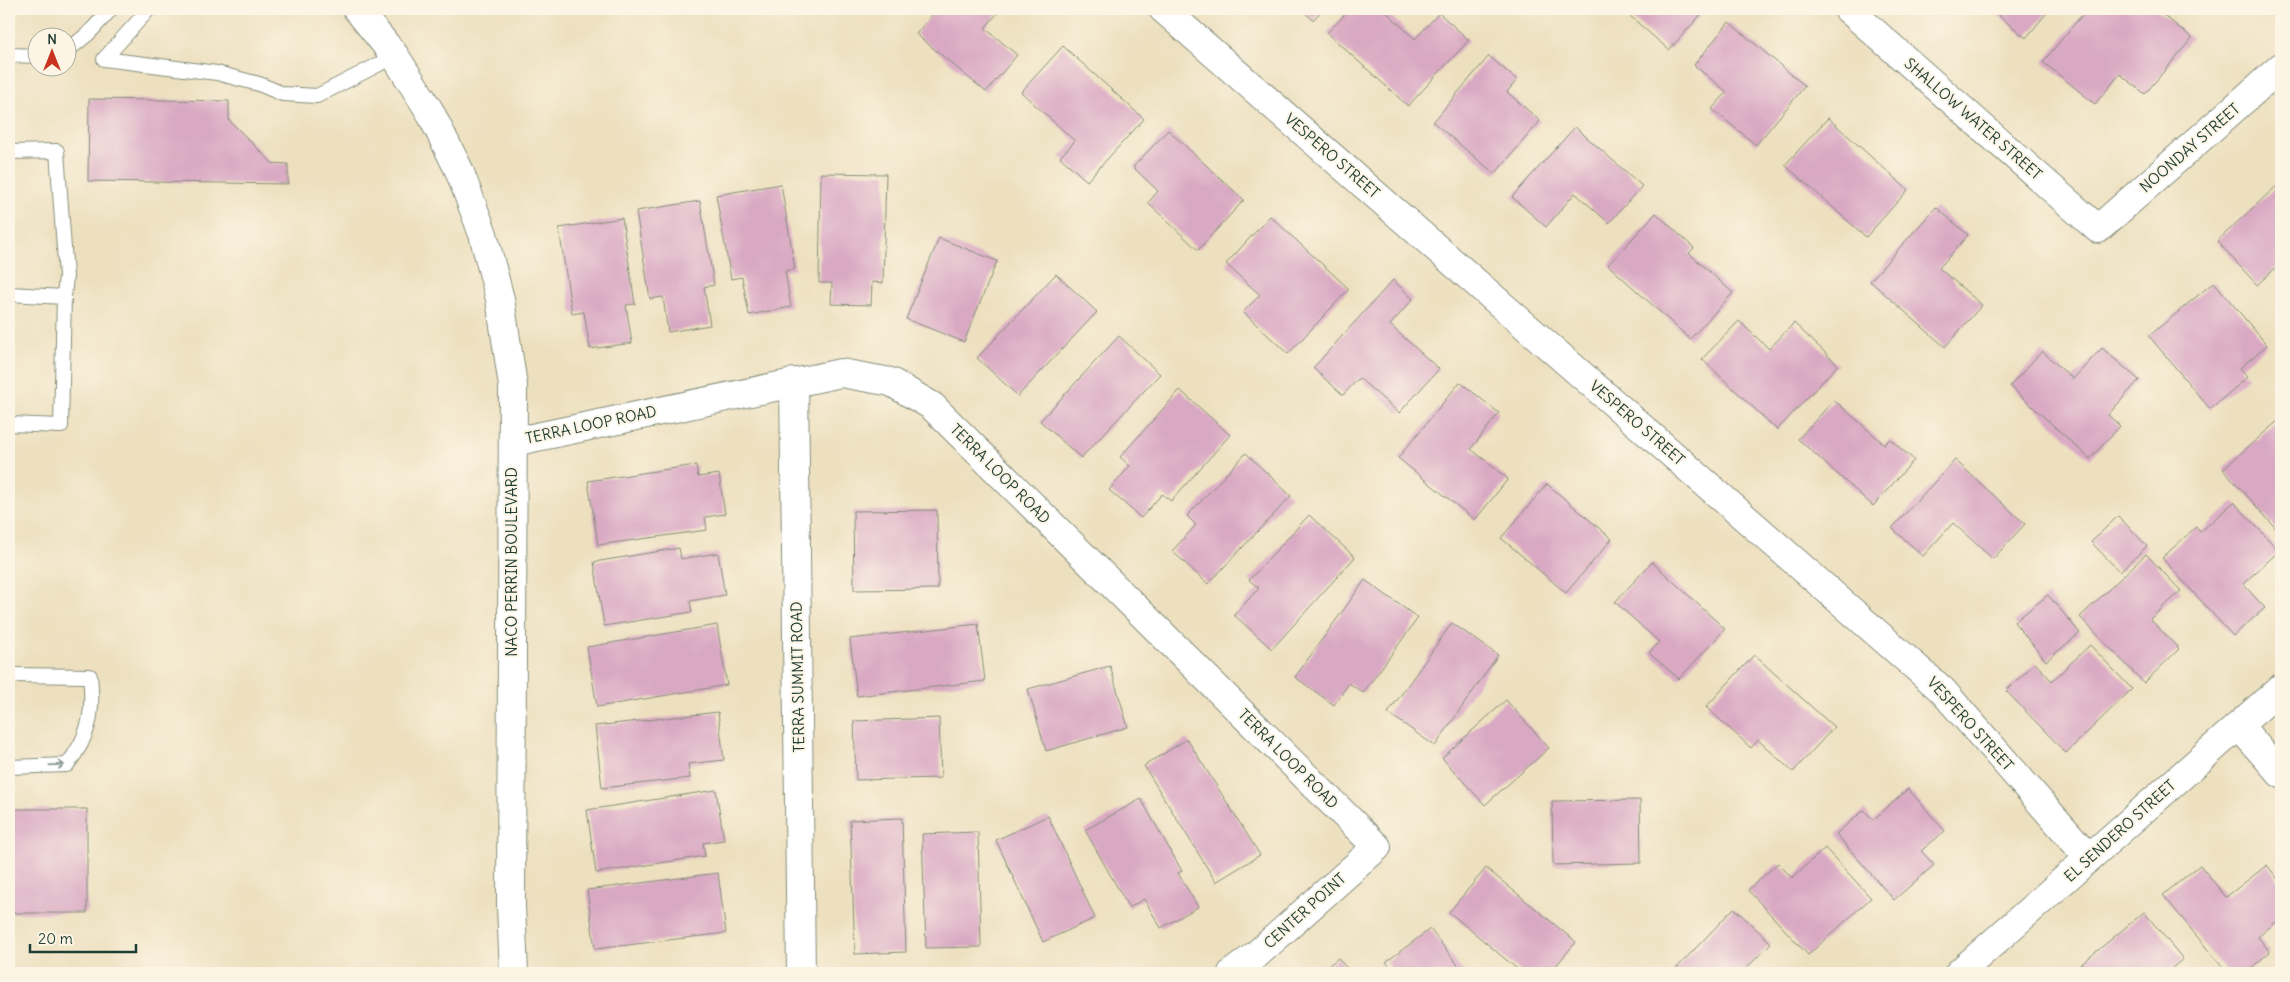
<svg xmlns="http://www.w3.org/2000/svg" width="2290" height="982" font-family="Delius,sans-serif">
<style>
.building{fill:#d9a8c3}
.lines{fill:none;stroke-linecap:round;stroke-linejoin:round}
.service-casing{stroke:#868e7a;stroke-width:16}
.minor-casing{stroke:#868e7a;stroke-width:30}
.service{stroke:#fff;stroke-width:14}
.minor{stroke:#fff;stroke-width:28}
.oneway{stroke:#8f9e9a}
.labels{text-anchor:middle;stroke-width:4;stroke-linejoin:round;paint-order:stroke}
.street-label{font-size:15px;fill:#1f3d34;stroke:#fcf5e5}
</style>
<rect width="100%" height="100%" fill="#fcf5e5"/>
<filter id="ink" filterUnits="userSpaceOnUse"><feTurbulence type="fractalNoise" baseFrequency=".02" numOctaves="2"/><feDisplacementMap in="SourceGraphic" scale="10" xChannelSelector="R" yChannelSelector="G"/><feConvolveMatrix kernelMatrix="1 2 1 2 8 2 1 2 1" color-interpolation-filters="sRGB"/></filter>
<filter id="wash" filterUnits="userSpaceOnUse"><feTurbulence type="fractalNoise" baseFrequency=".0096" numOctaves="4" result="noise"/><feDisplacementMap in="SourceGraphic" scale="20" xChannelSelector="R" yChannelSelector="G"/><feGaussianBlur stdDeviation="1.12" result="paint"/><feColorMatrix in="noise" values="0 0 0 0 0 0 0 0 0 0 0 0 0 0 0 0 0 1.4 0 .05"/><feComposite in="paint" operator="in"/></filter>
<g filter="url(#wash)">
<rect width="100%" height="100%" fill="#ede0bf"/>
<g id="blocks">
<path class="building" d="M937,9H1001L985,28L1017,55L986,92L916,34Z
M1301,9H1323L1313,20Z
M1350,9H1383L1415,39L1439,13L1469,40L1408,106L1327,33Z
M1622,9H1706L1669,50Z
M1991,9H2050L2026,38Z
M2087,9H2156L2192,38L2145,94L2120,74L2095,104L2043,62Z
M1729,22L1805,86L1756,145L1712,109L1727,92L1694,65Z
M1063,46L1144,119L1087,181L1060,157L1075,141L1021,92Z
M1489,56L1517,80L1507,92L1540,121L1495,174L1433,122Z
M89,99L229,101V120L272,163L288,164V184L88,181Z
M1828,118L1908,190L1866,237L1785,165Z
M1575,127L1642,186L1609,223L1575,193L1546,227L1512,197Z
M1168,130L1244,200L1198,250L1148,203L1158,191L1133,167Z
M821,173L886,174L883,283L872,282L871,305L831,304L832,283H819Z
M2281,182V263L2257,285L2217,241Z
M781,184L795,269L785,271L791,307L749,315L742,277L731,279L716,195Z
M700,201L714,285L704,287L710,325L668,332L663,297L650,299L636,211Z
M1936,207L1968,235L1939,268L1982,305L1945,347L1870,281Z
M1656,213L1694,248L1689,253L1733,293L1690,339L1608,265Z
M1270,216L1349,289L1288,354L1243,312L1260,295L1226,264Z
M622,218L635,304L626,305L632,343L590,349L584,312L572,314L559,228Z
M939,238L997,261L964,342L906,319Z
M1056,274L1097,312L1018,396L977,358Z
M1393,280L1413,299L1390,325L1439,369L1399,413L1359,378L1343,395L1313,368Z
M2214,282L2267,345L2240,368L2248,377L2210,409L2149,336Z
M1739,321L1769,349L1794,323L1838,365L1777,430L1702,359Z
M1119,336L1160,374L1081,458L1040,421Z
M2102,348L2139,380L2108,415L2120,426L2090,459L2010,386L2042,351L2073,379Z
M1460,382L1499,413L1471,449L1508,479L1475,520L1398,458Z
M1180,390L1230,435L1171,501L1162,494L1141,518L1109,490L1130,466L1120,457Z
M1834,400L1884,444L1890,439L1914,460L1873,506L1798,439Z
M2281,418V534L2223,469Z
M1246,453L1291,496L1208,584L1172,551L1196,525L1187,516Z
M1955,460L2025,524L1993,559L1953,523L1923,556L1892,528Z
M696,465L698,477L719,474L725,514L705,517L707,530L598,545L588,481Z
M1547,484L1612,539L1566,593L1501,538Z
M2234,502L2279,551L2243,584L2265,608L2233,636L2162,558L2196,527L2200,532Z
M937,510L938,589L854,590L853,511Z
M1309,515L1355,557L1272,649L1234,615L1259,588L1249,580Z
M2118,516L2147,546L2120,572L2091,542Z
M679,548L681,559L718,553L725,595L690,601L692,612L604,626L594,562Z
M2146,554L2181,591L2150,619L2179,649L2144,683L2080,617Z
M1652,562L1725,629L1679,679L1649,653L1659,642L1615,602Z
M1365,580L1418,618L1363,693L1349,683L1334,705L1295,677Z
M2048,595L2080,633L2046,661L2014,622Z
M1452,623L1498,655L1435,746L1388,713Z
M978,624L985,681L857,696L850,639Z
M717,625L727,685L597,707L587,647Z
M2090,645L2132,689L2066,753L2006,691L2035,663L2052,681Z
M1754,655L1834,727L1793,772L1758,740L1751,748L1706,707Z
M1110,666L1128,727L1046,751L1028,689Z
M1506,700L1549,748L1485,805L1442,758Z
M718,712L724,760L688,764L690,778L602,788L595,726Z
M939,718L941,778L856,780L854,721Z
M1187,739L1260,855L1216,882L1144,766Z
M1908,789L1945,831L1921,851L1934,865L1894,900L1836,834L1864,810L1873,820Z
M716,790L724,840L703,843L705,856L596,873L587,810Z
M1141,799L1182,871L1178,873L1198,907L1161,928L1144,899L1129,908L1085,830Z
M1640,800L1641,863L1553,865L1552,801Z
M9,809H87V913H9Z
M1048,816L1095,918L1043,942L996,840Z
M902,818L906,952L855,954L850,820Z
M978,832L981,947L926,948L922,834Z
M1825,848L1871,898L1808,955L1748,890L1778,863L1792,878Z
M2200,865L2226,897L2267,865L2281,883V918L2258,937L2270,952L2245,973H2227L2163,895Z
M1486,868L1576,942L1550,973H1522L1449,912Z
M718,873L726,933L595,949L587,890Z
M1734,908L1771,943L1742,973H1672Z
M2144,912L2183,959L2166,973H2075L2073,971Z
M1430,929L1464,973H1395L1386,962Z
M1338,958L1351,973H1319Z"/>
</g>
</g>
<g filter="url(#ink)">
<use href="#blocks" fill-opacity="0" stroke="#868e7a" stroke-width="1"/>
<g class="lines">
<g class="service-casing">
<path id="service" d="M149,9L104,59L217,73L259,84L283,94L317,96L395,56
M68,50L89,33L111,9
M9,55L38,56
M9,152L57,151L66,276L64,297L61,426L9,424
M9,294L64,297
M9,675L90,676C94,712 90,736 67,765L9,767"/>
</g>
<g class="minor-casing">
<path id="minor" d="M357,9L395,56L429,110L459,170L483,234L500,299L513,386L511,906L514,973
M1163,9L1942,690L2089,858
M1848,9L2098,229L2281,67
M794,382L801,973
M513,442L841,373L891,382L932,406L1377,847L1256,955L1232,973
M2239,726L2281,774
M1959,973L2281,688"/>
</g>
<use href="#service" class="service"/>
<use href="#minor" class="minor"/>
</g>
<defs><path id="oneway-shaft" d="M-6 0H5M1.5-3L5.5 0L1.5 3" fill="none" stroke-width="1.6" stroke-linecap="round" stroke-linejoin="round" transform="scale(1.25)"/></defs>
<use class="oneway" href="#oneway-shaft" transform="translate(57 765) rotate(-2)"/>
</g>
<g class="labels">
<g class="street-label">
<text transform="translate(1973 119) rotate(41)" y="5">SHALLOW WATER STREET</text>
<text transform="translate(2190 148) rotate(-41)" y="5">NOONDAY STREET</text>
<text transform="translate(1332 156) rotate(41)" y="5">VESPERO STREET</text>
<text transform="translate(1637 423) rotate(41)" y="5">VESPERO STREET</text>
<text transform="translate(591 425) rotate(-12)" y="5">TERRA LOOP ROAD</text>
<text transform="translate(1000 474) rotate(45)" y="5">TERRA LOOP ROAD</text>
<text transform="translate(512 562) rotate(-90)" y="5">NACO PERRIN BOULEVARD</text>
<text transform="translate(798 677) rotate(-91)" y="5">TERRA SUMMIT ROAD</text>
<text transform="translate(1970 724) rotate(48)" y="5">VESPERO STREET</text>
<text transform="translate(1288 759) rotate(45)" y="5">TERRA LOOP ROAD</text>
<text transform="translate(2120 831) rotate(-42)" y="5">EL SENDERO STREET</text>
<text transform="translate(1305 911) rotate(-42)" y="5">CENTER POINT</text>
</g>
</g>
<rect width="2290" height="982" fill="none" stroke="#fcf5e5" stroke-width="30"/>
<g transform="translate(52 52)"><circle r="24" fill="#fcf5e5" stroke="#a4ab9e"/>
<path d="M0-4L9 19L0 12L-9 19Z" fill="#c8321e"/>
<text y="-8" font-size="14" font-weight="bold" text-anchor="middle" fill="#1f3d34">N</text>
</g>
<path d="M30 944v8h106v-8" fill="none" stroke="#1f3d34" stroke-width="2.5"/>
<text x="38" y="944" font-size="15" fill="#1f3d34" stroke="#fcf5e5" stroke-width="4" paint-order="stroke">20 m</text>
</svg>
